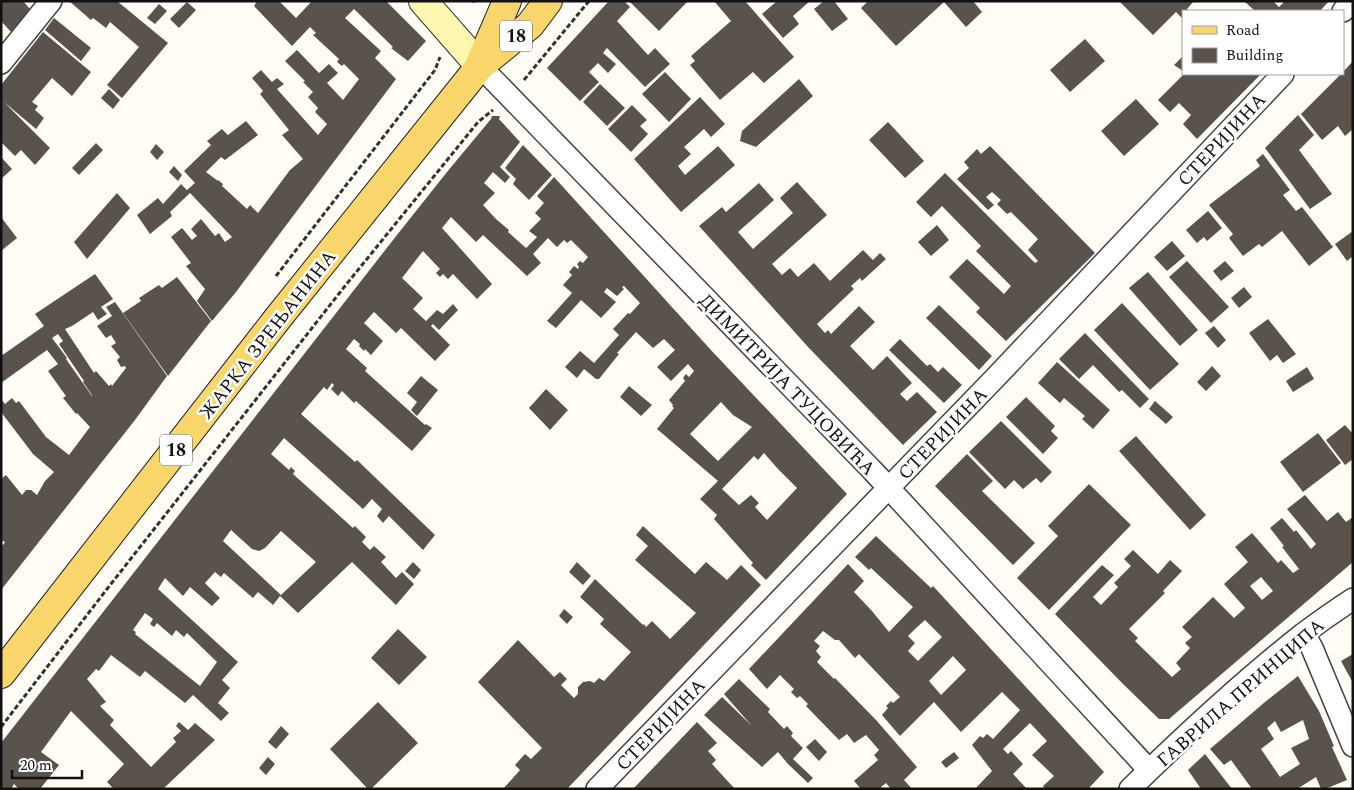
<svg xmlns="http://www.w3.org/2000/svg" width="1354" height="790" font-family="Spectral,serif">
<style>
.building{fill:#5a524d;fill-rule:evenodd}
.lines{fill:none;stroke-linecap:round;stroke-linejoin:round}
.street-casing{stroke:#444;stroke-width:24}
.secondary-casing{stroke:#333;stroke-width:30}
.primary-casing{stroke:#222;stroke-width:30}
.path{stroke:#333;stroke-width:3;stroke-dasharray:5 2.5;stroke-linecap:butt}
.street{stroke:#fff;stroke-width:21}
.secondary{stroke:#fff6b0;stroke-width:28}
.primary{stroke:#f9d66b;stroke-width:28}
.labels{text-anchor:middle;stroke-width:5;stroke-linejoin:round;paint-order:stroke}
.shield{fill:#fff;stroke:#585858;stroke-width:1}
.shield-label{font-size:18px;font-weight:bold;fill:#111}
.street-label{font-size:19px;fill:#111;stroke:#fff}
</style>
<rect width="100%" height="100%" fill="#fffdf5"/>
<path class="building" d="M1,1H23L30,9L11,32L1,21Z
M69,1H117L168,43L122,98L107,85L139,47L110,22L106,28L93,18L91,20Z
M257,1H279L296,18L312,1H386L426,41L408,61L391,48L393,47L354,9L345,18L381,51L375,58L396,79L236,292L212,321L197,301L205,289L186,266L191,263L171,237L182,228L192,240L197,236L191,229L201,219L215,236L219,233L225,242L232,237L190,193L170,212L172,216L150,234L137,215L158,198L163,204L181,184L187,190L195,183L184,171L211,145L207,141L222,129L228,135L246,121L258,135L225,160L221,157L206,172L218,181V180L223,184L222,186L247,209L250,205L258,213L290,170L303,159L282,135L289,130L260,94L263,91L252,78L261,70L272,82L277,78L284,84L277,89L318,135L327,124L315,112L318,108L308,97L313,92L303,82L305,81L285,61L297,50L319,73L329,64L338,73L327,83L343,100L359,79L344,64L342,66L337,62L339,59L313,35L316,33L310,27L292,46L254,6Z
M609,1H624L630,7L617,21L648,55L655,48L670,64L645,87L607,48L603,53L616,64L608,73L598,63L589,72L599,82L580,101L547,68Z
M629,1H688L659,31Z
M714,1H745L794,57L764,83L753,72L720,100L690,65L695,61L691,56L731,21Z
M777,1H810L793,16L799,24L783,38L762,14Z
M824,1H834L848,19L832,31L814,9Z
M868,1H973L982,12L966,27L944,2L896,46L861,8Z
M1119,1H1194L1187,9L1190,11H1183V19L1176,12L1153,35Z
M1244,1H1273L1279,7L1285,1H1329L1320,11H1255Z
M187,2L196,10L179,28L170,19Z
M159,4L167,11L155,24L147,18Z
M54,18L91,48L81,61L45,30Z
M43,32L91,72L72,96L52,78L32,102L38,106L35,110L44,118L36,129L4,102L50,148L35,165L21,150L15,156L1,142V85Z
M1085,39L1105,61L1070,92L1050,70Z
M1183,56V71L1174,65Z
M1353,61V129L1345,136L1338,126L1322,140L1301,114L1341,74H1343V72Z
M665,72L691,99L669,122L642,94Z
M1184,74H1210L1212,75L1213,74H1261L1197,139L1183,124L1191,115L1179,103L1170,112L1158,100Z
M799,79L813,96L756,147L740,141L742,131Z
M600,84L625,108L607,126L583,102Z
M109,89L120,100L113,109L101,98Z
M700,97L725,124L711,137L704,129L684,147L691,154L678,166L685,175L718,146L735,165L681,212L634,159Z
M1136,99L1159,124L1124,156L1101,131Z
M632,105L647,120L640,126L648,134L631,152L608,129Z
M1298,115L1314,135L1299,150L1332,194L1310,209L1265,148Z
M492,116H500L499,119L520,142L500,167L510,177L505,183L493,172L484,183L495,193L483,205L496,219L509,230L508,232L526,248L537,237L529,231L541,219L535,213L544,203L537,196L554,177L710,349L847,494L766,580L751,565L753,563L714,519L717,515L700,499L718,481L657,429L674,408L672,406L673,405L669,400L685,381L683,378L686,374L689,377L694,371L688,364L671,381L657,367L675,350L664,339L653,348L636,332L617,353L619,354L599,379H596L584,369L577,378L565,367L580,351L594,363L619,335L613,329L628,313L630,314L640,303L624,286L622,287L624,289L617,296L607,288L604,292L616,302L601,318L581,300L556,328L547,321L572,293L563,285L572,275L569,272L574,266L578,269L579,267L577,264L580,261L583,263L588,257L571,240L567,243L564,240L557,247L548,238L533,254L541,263L527,276L483,235L476,242L451,217L442,228L492,284L477,299L453,274L448,279L443,274L440,277L436,273L440,269L423,251L402,278L423,298L413,309L426,321L437,310L443,314L453,304L458,310L439,330L433,324L431,326L450,345L435,361L401,328L396,333L374,312L364,323L383,341L371,355L365,349L364,351L359,346L360,344L354,339L346,349L367,368L365,371L425,425L426,424L432,428L412,451L356,401L354,403L342,391L338,396L331,389L334,385L332,383L327,390L324,387L301,414L355,462L357,460L435,535L423,550L389,516L383,523L377,516L382,509L372,499L363,509L284,438L271,454L289,470L291,467L295,471L293,474L353,528L355,526L366,537L362,542L370,550L374,546L386,557L381,562L396,578L402,572L414,584L396,605L352,562L298,613L280,596L273,605L258,592L253,598L224,573L221,577L215,572L205,583L220,598L212,606L190,587L183,596L165,578L158,589L238,662L222,680L230,688L218,703L229,713L221,721L193,695L185,703L145,671L140,677L111,655L99,671L96,669L87,679L106,702L100,706L114,720L110,725L151,767L176,742L173,738L181,731L176,726L179,722L188,730L195,723L215,740L163,789H114L107,782L124,764L71,711L41,752L59,765L40,789H19L14,784L11,789H1V743L393,240L447,172L491,119ZM721,402L733,415L752,427L718,461L690,434ZM764,453L778,469L797,488L767,520L755,507L759,503L751,495L739,505L722,489L754,456L758,460ZM231,530L252,549L259,551L265,548L281,531L316,562L281,595L223,541ZM145,613L153,619L150,624L154,627L157,623L172,636L176,630L184,637L187,633L217,662L200,686L135,634L136,632L133,630Z
M888,122L924,161L905,178L869,140Z
M96,143L103,150L79,175L72,168Z
M156,144L164,152L157,160L150,152Z
M523,145L552,175L529,200L513,184L516,179L505,168Z
M990,146L1095,253L1006,341L976,312L980,308L949,277L967,259L1004,294L1011,286L976,251L981,246L942,206L931,217L916,202L945,173L1035,263L1038,261L1028,250L1038,239L1011,212L1007,214L997,204L1001,200L992,192L986,197L994,205L988,210L957,179L969,168L964,162L977,149L981,154Z
M1263,154L1290,190L1283,195L1296,211L1302,207L1333,247L1309,266L1282,231L1262,247L1259,244L1243,256L1229,238L1233,234L1209,205L1260,166L1256,160Z
M1,157L12,169L1,179Z
M174,166L182,175L178,181L169,172Z
M797,182L827,215L772,264L782,275L790,268L798,277L814,263L830,281L863,250L873,260L880,253L886,259L862,281L860,278L851,286L854,289L817,324L825,333L828,330L831,334L859,306L875,322L850,346L873,370L887,356L912,383L900,394L907,401L917,392L937,412L903,445L809,348L699,226L722,207L726,212L759,183L774,200L738,232L753,249L793,213L780,198Z
M117,193L130,208L87,259L74,242Z
M1208,211L1222,228L1207,241L1204,237L1197,243L1186,230Z
M1,217L17,238L1,251Z
M937,225L949,240L931,256L918,242Z
M1353,231V256L1347,261L1335,244Z
M1172,241L1185,256L1167,271L1154,257Z
M1187,261L1229,307L1211,323L1169,277Z
M1225,261L1234,271L1221,281L1213,271Z
M1148,272L1198,330L1180,346L1129,288Z
M95,274L113,299L101,307L107,314L98,320L93,312L72,326L65,329L94,373L96,371L109,386L111,384L112,386L126,368L125,366L121,367L117,360L120,357L111,346L116,343L111,335L106,338L97,326L112,316L106,307L115,302L167,376L135,420L1,590V544L3,545L5,542L1,540V479L6,475L22,495L26,490H31L37,495L45,481L54,472L33,454L1,412V399L5,404L12,398L16,403L19,401L46,437L69,455L90,427L77,413L76,414L63,398L66,396L48,371L58,364L47,350L1,383V356L44,326L35,314ZM58,334L63,341L59,344L84,381L83,382L92,395V396L66,359L67,358L52,338Z
M177,277L211,321L168,376L123,313L141,301L139,298L159,285L162,288Z
M1244,287L1252,297L1239,308L1231,298Z
M1122,303L1179,364L1150,390L1094,330Z
M939,305L992,356L979,370L926,318Z
M1268,319L1296,354L1283,363L1277,355L1270,361L1249,333Z
M1214,326L1226,340L1218,348L1205,333Z
M1085,333L1149,399L1140,408L1122,390L1119,392L1093,365L1079,379L1059,359Z
M900,339L927,366L930,364L938,372L943,367L962,385L944,403L889,350Z
M1057,362L1110,410L1093,429L1082,419L1085,416L1064,398L1060,403L1038,383Z
M1212,366L1221,376L1206,391L1197,382Z
M1307,367L1314,379L1293,392L1286,381Z
M421,376L438,390L417,416L411,410L417,402L407,393Z
M629,386L652,405L641,416L620,397Z
M546,389L568,410L550,430L529,408Z
M1026,397L1055,426L1051,431L1058,438L1043,454L1006,417Z
M1155,401L1173,417L1166,424L1149,409Z
M1001,421L1052,472L1041,483L1036,478L1023,489L1014,480L1005,489L969,452Z
M1345,425L1353,434V459L1345,465L1326,440Z
M1318,433L1341,463L1303,492L1280,462Z
M1136,436L1206,515L1190,530L1119,451Z
M967,454L993,481L982,491L1035,543L1013,565L935,486Z
M1089,484L1131,525L1049,610L1017,578L1058,536L1048,526Z
M1305,495L1327,521L1338,512L1346,522L1353,517V562L1169,719H1159L1122,683L1055,614L1102,565L1114,575L1093,597L1101,605L1118,587L1114,583L1131,566L1124,559L1133,550L1158,574L1170,560L1182,571L1163,591L1165,593L1129,629L1138,638L1135,641L1172,677L1181,669L1176,663L1190,648L1185,643L1192,637L1182,627L1213,597L1234,618L1245,608L1224,584L1248,562L1235,547L1252,533L1278,563L1281,560L1293,573L1299,569L1282,547L1284,546L1270,528L1282,518L1294,532L1296,530L1311,549L1316,544L1287,509ZM1261,577L1273,591L1262,600L1250,586Z
M643,526L695,574L706,562L727,580L741,565L761,585L567,789H503L520,770L515,765L525,754L531,759L542,748L478,682L518,640L554,677L560,672L567,679L561,685L574,698L578,694V687L583,682L590,681L594,683L599,678L604,681L631,652L600,624L604,619L580,597L595,579L643,625L644,624L646,627L652,621L670,639L696,613L635,560L648,546L636,535Z
M876,536L931,588L933,586L1104,772L1088,789H1045L1043,786L1054,776L1032,755L1047,741L1030,723L1003,749L1008,754L1011,751L1023,764L1013,774L1027,789H975L992,771L972,745L980,736L983,738L987,734L993,739L1020,710L1002,692L961,732L934,702L900,736L882,715L888,708L886,706L891,701L893,703L900,697L859,654L855,658L839,640H835L823,631L814,641L820,646L816,651L821,657L817,662L834,679L835,678L876,720L917,767L904,780L912,789H891L886,783L881,787L883,789H861L854,781L878,760L874,755L879,750L866,735L854,743L847,734L839,740L806,706L808,704L800,696L797,698L791,692L794,689L780,675L767,689L749,669L848,564L864,581L854,592L872,611L889,632L913,607L871,568L869,570L855,557ZM925,620L942,637L918,661L908,651L915,643L908,636L915,629ZM953,656L966,670L941,695L929,681Z
M413,562L421,570L414,579L405,571Z
M577,562L591,576L583,585L569,572Z
M564,609L573,617L567,624L559,616Z
M398,629L427,657L399,685L371,658Z
M1353,654V683L1341,661Z
M1298,676L1319,711L1334,746L1332,747L1347,780L1325,789H1321L1316,777L1297,789H1252L1231,760L1224,765L1210,749L1265,702ZM1303,720L1309,739L1291,748L1300,764L1280,777L1261,749L1274,739L1267,728L1275,721L1281,732Z
M739,679L770,709L768,712L784,729L787,726L793,733L791,736L803,748L793,759L813,778L808,783L788,764L778,752L762,767L704,715L722,697L751,725L724,694Z
M378,702L418,743L371,789H368L330,749Z
M697,722L717,743L708,751L716,760L712,764L735,789H633Z
M281,726L289,734L276,749L268,742Z
M815,739L827,752L819,761L806,747Z
M954,752L959,758L946,768L941,762Z
M1205,754L1232,789H1201L1188,770Z
M268,757L275,764L266,775L259,768Z"/>
<g class="lines">
<g class="street-casing">
<path id="street" d="M1343,11L1352,1
M1,63L51,1
M480,66L873,471L1149,770
M1304,634L1312,648L1353,746
M597,789L996,377L1283,74
M1130,789C1185,735 1242,682 1303,634C1319,622 1336,610 1353,599"/>
</g>
<g class="secondary-casing">
<path id="secondary" d="M423,1L480,66"/>
</g>
<g class="primary-casing">
<path id="primary" d="M480,64L507,1
M1,674L278,318L480,66L530,25L548,1"/>
</g>
<path class="path" d="M472,1H475
M524,80L589,1
M276,276L435,70L440,57
M1,727L107,589L345,286L478,122L493,110"/>
<use href="#street" class="street"/>
<use href="#secondary" class="secondary"/>
<use href="#primary" class="primary"/>
</g>
<g class="labels">
<g class="shield">
<rect x="500" y="20.5" width="32" height="31" rx="4"/>
<rect x="160" y="434.5" width="32" height="31" rx="4"/>
</g>
<g class="shield-label">
<text x="516" y="42">18</text>
<text x="176" y="456">18</text>
</g>
<g class="street-label">
<text transform="translate(1221 139) rotate(-47)" y="7">СТЕРИЈИНА</text>
<text transform="translate(267 334) rotate(-52)" y="7">ЖАРКА ЗРЕЊАНИНА</text>
<text transform="translate(788 384) rotate(46)" y="7">ДИМИТРИЈА ТУЦОВИЋА</text>
<text transform="translate(942 433) rotate(-46)" y="7">СТЕРИЈИНА</text>
<text transform="translate(1240 692) rotate(-41)" y="7">ГАВРИЛА ПРИНЦИПА</text>
<text transform="translate(660 724) rotate(-46)" y="7">СТЕРИЈИНА</text>
</g>
</g>
<rect width="1354" height="790" fill="none" stroke="#111111" stroke-width="5"/>
<rect x="1182" y="10" width="162" height="65" fill="#ffffff" stroke="#a0a0a0"/>
<rect x="1192" y="26" width="25" height="8" fill="#f9d66b" stroke="#a0a0a0"/>
<text x="1226" y="35" font-size="15" fill="#111111">Road</text>
<rect x="1192" y="48" width="25" height="15" fill="#5a524d" stroke="#a0a0a0"/>
<text x="1226" y="60" font-size="15" fill="#111111">Building</text>
<path d="M12 770v8h70v-8" fill="none" stroke="#111111" stroke-width="2.5"/>
<text x="20" y="770" font-size="15" fill="#111111" stroke="#ffffff" stroke-width="4" paint-order="stroke">20 m</text>
</svg>
